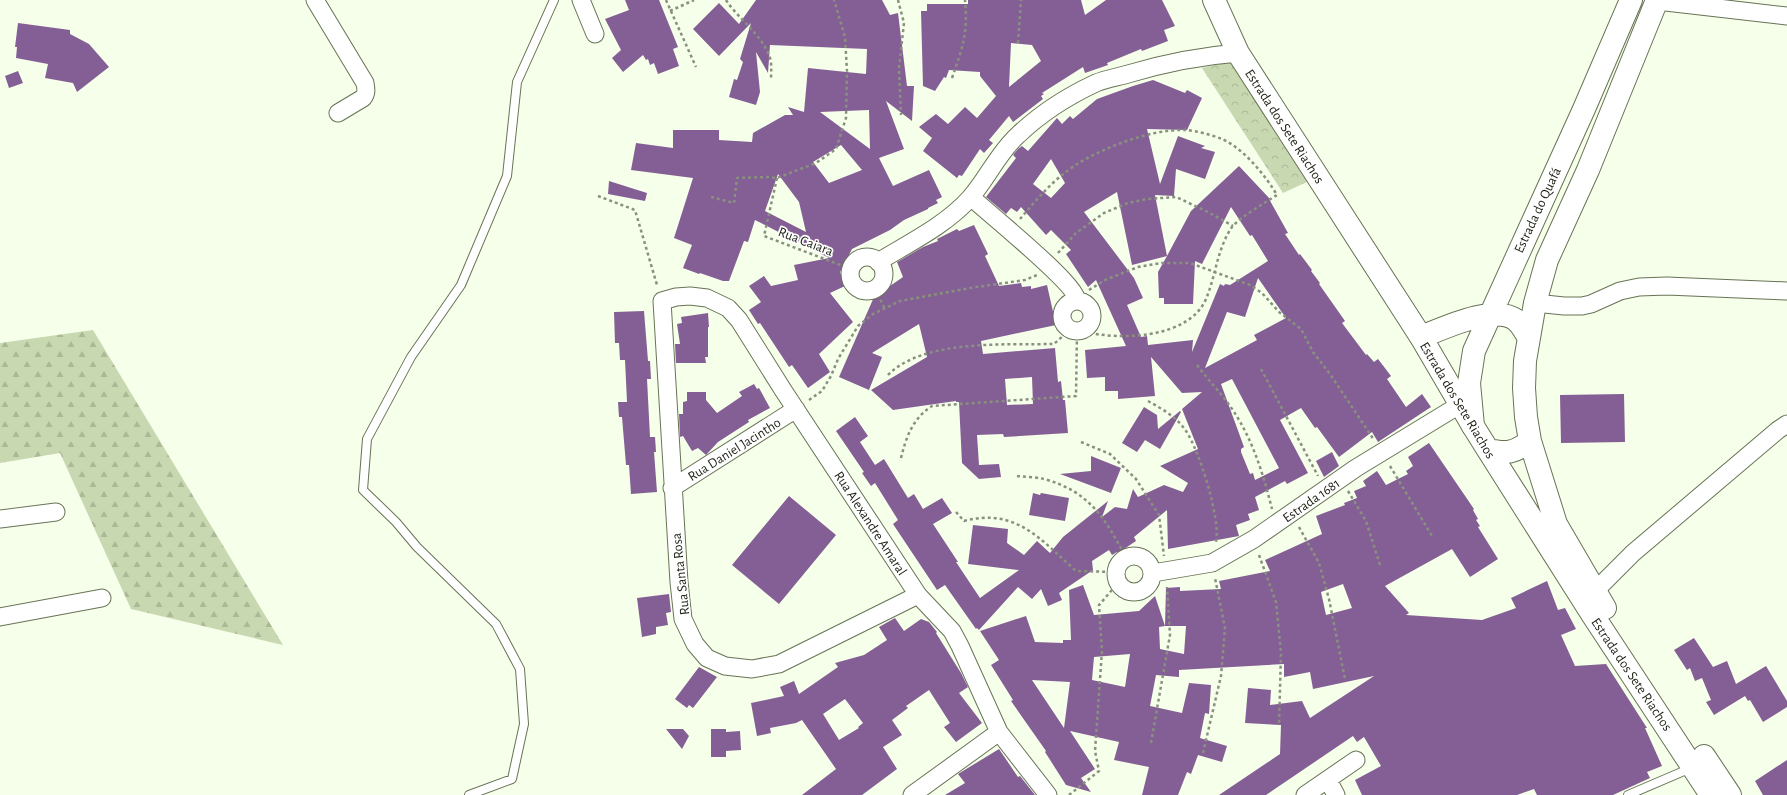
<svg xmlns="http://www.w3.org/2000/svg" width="1787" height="795" font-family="'Alegreya Sans',sans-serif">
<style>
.forest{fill:url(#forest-firs)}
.park{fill:url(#park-crowns)}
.building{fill:#845f95;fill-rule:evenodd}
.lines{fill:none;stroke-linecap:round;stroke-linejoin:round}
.lane-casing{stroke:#677355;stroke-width:10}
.street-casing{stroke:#677355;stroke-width:19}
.secondary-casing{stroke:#677355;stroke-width:24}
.primary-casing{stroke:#677355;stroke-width:24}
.path{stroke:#89907f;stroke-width:2.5;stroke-dasharray:3 3;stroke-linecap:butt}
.lane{stroke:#fff;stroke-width:8}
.street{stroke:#fff;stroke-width:17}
.secondary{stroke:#fff;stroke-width:22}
.primary{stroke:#fff;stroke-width:22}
.labels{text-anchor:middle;stroke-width:3.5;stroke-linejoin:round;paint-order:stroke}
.street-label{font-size:14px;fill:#1b2013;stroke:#fff}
</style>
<defs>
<pattern id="forest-firs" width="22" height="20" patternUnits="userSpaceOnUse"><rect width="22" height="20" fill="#c8d8b1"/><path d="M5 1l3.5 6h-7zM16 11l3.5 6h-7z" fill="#abb997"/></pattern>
<pattern id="park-crowns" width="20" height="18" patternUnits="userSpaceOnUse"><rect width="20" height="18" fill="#c8d8b1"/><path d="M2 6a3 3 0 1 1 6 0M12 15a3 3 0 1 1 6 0" fill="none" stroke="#abb997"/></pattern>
</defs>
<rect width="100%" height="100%" fill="#f6ffea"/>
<path class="forest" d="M93,330L283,645L131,609L60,453L0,463V343Z"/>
<path class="park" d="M1237,60L1309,181L1283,193L1202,68Z"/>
<path class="building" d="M625,0H659L678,47L673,49L679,66L658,74L654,63L650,65L648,59L646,60L643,55L623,72L612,58L621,50L605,19L629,10Z
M756,0H882L890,15L898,13L907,86H914L912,121L886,101L904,149L879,158L893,186L929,170L942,197L936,200L938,203L928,208V209L904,220L890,230L852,249L840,272L845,286L830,293L853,322L819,354L830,372L808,388L792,365L789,367L760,323L758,324L749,310L761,302L749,286L764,276L771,286L798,280L794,265L829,258L755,220L748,242L744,241L729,281H723L700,273L699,274L683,268L692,245L674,238L693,178L631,170L636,143L673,148V130H719V140L752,142L753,133L785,115H793L788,107L804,112L808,68L866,74L867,49L770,45L768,73L756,52L760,92L756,105L729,97L734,79L737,80L743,62L740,59L751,23L719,56L693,29L719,3L739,24ZM869,110L870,149L820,112ZM841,145L862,170L829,183L813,162ZM778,174L799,202L806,232L765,211Z
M968,0H1081L1085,15L1106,0H1162L1175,26L1164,30L1168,41L1142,51L1141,49L1107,63L1108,65L1085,73L1083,67L1042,93L1044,94L1041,96L1043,99L1013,122L1009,116L989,140L993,143L984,153L980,149L962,176L959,175L957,178L923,151L932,138L919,127L936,114L948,124L965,107L977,118L996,96L980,76V72L949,70L946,78L944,77L935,91L923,86L921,11H927V4H968ZM1011,43L1032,45L1041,61L1009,87Z
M18,23L70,30V34L89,44L109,67L77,92L73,83L45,78L48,64L16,58L17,47H15Z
M18,71L23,83L9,88L5,76Z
M1153,80L1185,93L1187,90L1202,98L1187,130L1147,129L1160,184L1178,136L1205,146L1201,148L1215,152L1205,179L1176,169L1174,196L1155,195L1167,256L1191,211L1239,166L1270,199H1269L1288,233L1285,234L1299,255L1300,254L1312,270L1311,271L1320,283L1319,284L1345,321L1342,323L1366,355L1367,354L1374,362L1378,359L1391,376L1387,379L1406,407L1422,394L1431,407L1378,442L1372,432L1339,457L1317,427L1315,428L1301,408L1280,420L1308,473L1287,484L1285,481L1255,497L1259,510L1248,514L1250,520L1236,525L1239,536L1168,549L1167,510L1134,537L1136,541L1118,553L1117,552L1112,555L1109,550L1092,561L1093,570L1059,593L1062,600L1048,606L1041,589L1032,599L1018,587L979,630L977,628L976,629L945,585L937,590L893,524L898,520L875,483L871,486L862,473L864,472L836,431L855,417L868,436L860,442L875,465L884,459L908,498L914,494L923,509L942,498L952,513L933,524L958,562H956L980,598L1019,570L968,564L973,525L1008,529L1007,543L1024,555L1037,541L1050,553L1063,537L1108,501L1102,517L1115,507L1127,509L1133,489L1138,497L1164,485L1183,492L1188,483L1160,466L1198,449L1182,409L1202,392L1182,393L1151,357L1155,396L1118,399V391H1105V377L1087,378L1085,350L1126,346L1096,280L1088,287L1066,254L1071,250L1051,230L1046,235L1021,207L1017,212L1011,208L1006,214L986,197L1016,158L1013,155L1018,149L1022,146L1028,151L1057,118L1062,124L1070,116L1073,119L1097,99L1133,86ZM1051,159L1065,183L1051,198L1033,184ZM1117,192L1132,265L1167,256L1158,272L1159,298H1164V304H1193L1195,261L1202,264L1231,207L1250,236L1252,235L1268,261L1230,285L1225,284L1224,286L1220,284L1192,352L1193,340L1148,345L1147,336L1141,337L1127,305L1143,298L1134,278L1084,212ZM1258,278L1286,318L1254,335L1257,340L1205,368L1227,312L1245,317ZM1232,379L1279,468L1255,480L1253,473L1250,474L1241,452V449L1244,447L1221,384Z
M609,181L647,193L645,201L608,194Z
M974,225L988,254L985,256L999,286L1021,283L1022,287L1031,286V289L1047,285L1056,325L981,341L983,354L1055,348L1058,382L1061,381L1063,400H1065L1068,433L1004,437L1003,434L977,435L979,465L999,464L1001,477L979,479L962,463L959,402H956V401L893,410L871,390L927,357L919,324L872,353L882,357L869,390L839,377L874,297L903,277L897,262L923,247L938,241L937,239L957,229L959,231ZM1032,377L1033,404L1007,405L1005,379Z
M644,311L648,361H650L651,379H647L650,437H655L656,452H654L657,492L631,494L629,465H626L622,417H619L618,402H627L625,360H620L619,343H615L614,312Z
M708,313L709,327H708V357H705L706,363H676L675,344H680L677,324L682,323L681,317Z
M754,384L757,389L759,388L770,408L748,420L749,422L718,442L706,455L698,448L692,451L683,436L680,437L679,414H683V402L687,401V392H706V400L717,413L742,396L739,392Z
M1624,394L1625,442L1561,443L1560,395Z
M1144,407L1157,415L1158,429L1180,411L1181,412L1160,449L1145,440L1137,452L1122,443Z
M1429,443L1474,509L1473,510L1478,519L1476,520L1480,526L1478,527L1498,559L1470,577L1452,549L1385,586L1409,613L1406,615L1482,620L1516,608L1511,598L1547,581L1558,610L1565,608L1576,629L1561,635L1575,666L1606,664L1647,728H1645L1662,766L1647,772L1650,778L1613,795H1537L1534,789L1517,795H1362L1355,780L1381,766L1364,737L1357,742L1353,736L1266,795H1219L1280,754L1281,725L1245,723L1248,688L1271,690L1270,705L1302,701L1310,718L1374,676L1313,689L1310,672L1284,677V664L1179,670V677L1156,675L1150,706L1182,713L1189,683L1211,685L1209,714L1205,713L1200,738L1227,746L1222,762L1198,755L1191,774L1187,772L1178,795H1142L1149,767L1114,760L1119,742L1070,731L1095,769L1081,778L1091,792L1066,785L1045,752L1046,751L1011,701L1013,700L991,665L999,660L980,631L1026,616L1035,642L1063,643V640H1071L1069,590L1083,585L1094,615L1139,611L1155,596L1165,626L1159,627L1160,649L1184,654L1186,626H1165L1166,588L1180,587V591L1221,589L1219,581L1270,571L1265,560L1322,534L1316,516L1345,505L1344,503L1357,498L1354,491L1366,486L1363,481L1377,471L1386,485L1408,474L1406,471L1413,466L1408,457ZM1343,584L1352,608L1326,615L1321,592ZM1130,654L1125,687L1092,680L1094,657ZM1032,680L1070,682L1064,728Z
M1332,452L1339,466L1324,477L1316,461Z
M1091,456L1121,468L1111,493L1060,474L1091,471Z
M1033,493L1040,495L1041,493L1069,498L1065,521L1029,515Z
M789,496L836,535L779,604L732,565Z
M669,594L671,612L666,613L668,625L656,627V634L642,637L637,598Z
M895,618L904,631L921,619L929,622L937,632L936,633L961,673L968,687L959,693L982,723L956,742L944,727L950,723L929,690L906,706L908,708L892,720L902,735L883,747L897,769L862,795H802L836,769L802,720L796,723L770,728L771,733L757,736L751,703L784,696L780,687L794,681L799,694L838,667L835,663L864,655L887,640L879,627ZM845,699L863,723L858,727L859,728L839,740L823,714Z
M1694,638L1713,667L1727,661L1736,684L1766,666L1787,701V707L1763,722L1750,700L1748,701L1745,696L1714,715L1706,702L1711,700L1702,678L1695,681L1690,668L1687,670L1674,650Z
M699,667L717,677L693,708L689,705L687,708L675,699Z
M666,729H683L689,736L682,749Z
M711,729H726V732L740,731L741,750L726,751V757H711Z
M999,749L1018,777L1020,776L1035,795H945L965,783L958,774Z
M1787,760V795H1763L1755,781Z"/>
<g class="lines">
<g class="lane-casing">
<path id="lane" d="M469,795L512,779L524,724L520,669L496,624L417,547L396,522L363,490L367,439L411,357L461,285L507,176L517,82L554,0
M1628,795L1691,768"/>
</g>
<g class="street-casing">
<path id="street" d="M315,0L365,83C366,89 367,93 363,98L338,113
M581,0L595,34
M1657,1L1787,16
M971,197C988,213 1077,284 1077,301
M850 274a17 17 0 1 1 34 0a17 17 0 1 1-34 0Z
M878,262C909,243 946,225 970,198C987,179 998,153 1018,135C1040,114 1068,96 1096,83C1106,79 1118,77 1128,74C1165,63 1200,56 1238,53
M1062 316a15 15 0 1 1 30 0a15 15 0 1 1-30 0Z
M1535,303L1564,306H1582L1591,304L1620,291L1639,287L1667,286L1787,291
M672,488L796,409
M0,519L56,512
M1116 574a18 18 0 1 1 36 0a18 18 0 1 1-36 0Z
M1153,573L1212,563L1254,539L1356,468L1461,404
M1595,591L1633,553L1778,430L1787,424
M918,595L779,664L752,669L725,666L707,658L695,644L683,619L679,582L662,301L676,297L690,296L707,298L728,308L739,320L783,390L918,595L952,631L960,646L999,732L1048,795
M0,617L102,598
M1328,780L1336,795
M912,795L999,732
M1305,795L1356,760"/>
</g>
<g class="secondary-casing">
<path id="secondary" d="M1214,0L1238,53L1421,337L1473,426"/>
</g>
<g class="primary-casing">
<path id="primary" d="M1631,0L1584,109L1474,351L1469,383L1473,426L1488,450L1592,614L1711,795
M1421,337C1444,328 1494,304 1516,320C1522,325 1525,332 1529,338
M1488,450C1507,454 1514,453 1530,441
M1605,608L1556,524L1530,441L1526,417L1524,388L1525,361L1535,303L1547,260L1588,170L1657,0
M1704,756L1730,795"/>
</g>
<path class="path" d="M666,0L696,67
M726,0C739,20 762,34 770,58C772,64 771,72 771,80
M898,0L904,23L899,68L901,115
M670,11L694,0
M1018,43L1021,0
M952,78C963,46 968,34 965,0
M777,178L764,236L851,269
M598,196L635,210L657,285
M711,197L734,203L737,178L768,177L777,178L816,163L836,149L846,118L847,71L845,37L834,0
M1020,219C1033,204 1046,188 1062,175C1089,152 1150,128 1186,130C1197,131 1212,135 1222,139C1243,148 1266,176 1277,195C1266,202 1239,218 1232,227C1217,249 1216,275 1206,299C1189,339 1118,341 1082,331
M1058,253L1076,233L1104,213L1128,203L1147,199L1176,197L1206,211L1233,226
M875,289L885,309
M1089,290L1105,280L1138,267L1161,263H1190L1250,285L1262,293L1279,312L1301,329L1313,352L1330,374L1374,440
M1197,365C1208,380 1220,392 1230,406C1252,437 1263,473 1272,509
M1261,369L1318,476
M888,375C923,339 1006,345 1054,344L1063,336L1072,331
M809,400L822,391L831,376L838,359L858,326L873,314L900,301L970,288L1025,280L1037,275
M1148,401C1162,409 1177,417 1186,431C1199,450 1221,519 1216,542
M1081,442L1110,454L1136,479L1159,515L1164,556
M901,458C906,437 913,418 932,406L1076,396L1077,332
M1390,466L1432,536
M1017,476C1026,477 1036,477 1044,479C1089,491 1106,519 1126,558
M1348,491L1366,521L1380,565
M956,512L964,521C1016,507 1041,540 1076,571L1116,572
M1299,527L1319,563L1329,599L1345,679
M1259,555L1276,602L1281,653L1279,725
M1151,743L1170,635L1167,587
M1203,753L1221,676L1225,628L1215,578
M1069,795L1099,771L1095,751L1102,651L1099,605L1118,583"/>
<use href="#lane" class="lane"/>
<use href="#street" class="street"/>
<use href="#secondary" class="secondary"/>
<use href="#primary" class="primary"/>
</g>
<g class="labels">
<g class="street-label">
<text transform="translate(1285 126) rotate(57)" y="5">Estrada dos Sete Riachos</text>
<text transform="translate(1537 210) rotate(-65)" y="5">Estrada do Quafá</text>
<text transform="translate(806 241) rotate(21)" y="5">Rua Caiara</text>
<text transform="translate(1458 400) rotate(59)" y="5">Estrada dos Sete Riachos</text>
<text transform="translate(734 449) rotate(-32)" y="5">Rua Daniel Jacintho</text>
<text transform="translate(1311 500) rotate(-35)" y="5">Estrada 1681</text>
<text transform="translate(871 523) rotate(57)" y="5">Rua Alexandre Amaral</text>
<text transform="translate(680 574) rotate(-96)" y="5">Rua Santa Rosa</text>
<text transform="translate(1632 674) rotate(56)" y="5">Estrada dos Sete Riachos</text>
</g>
</g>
</svg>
